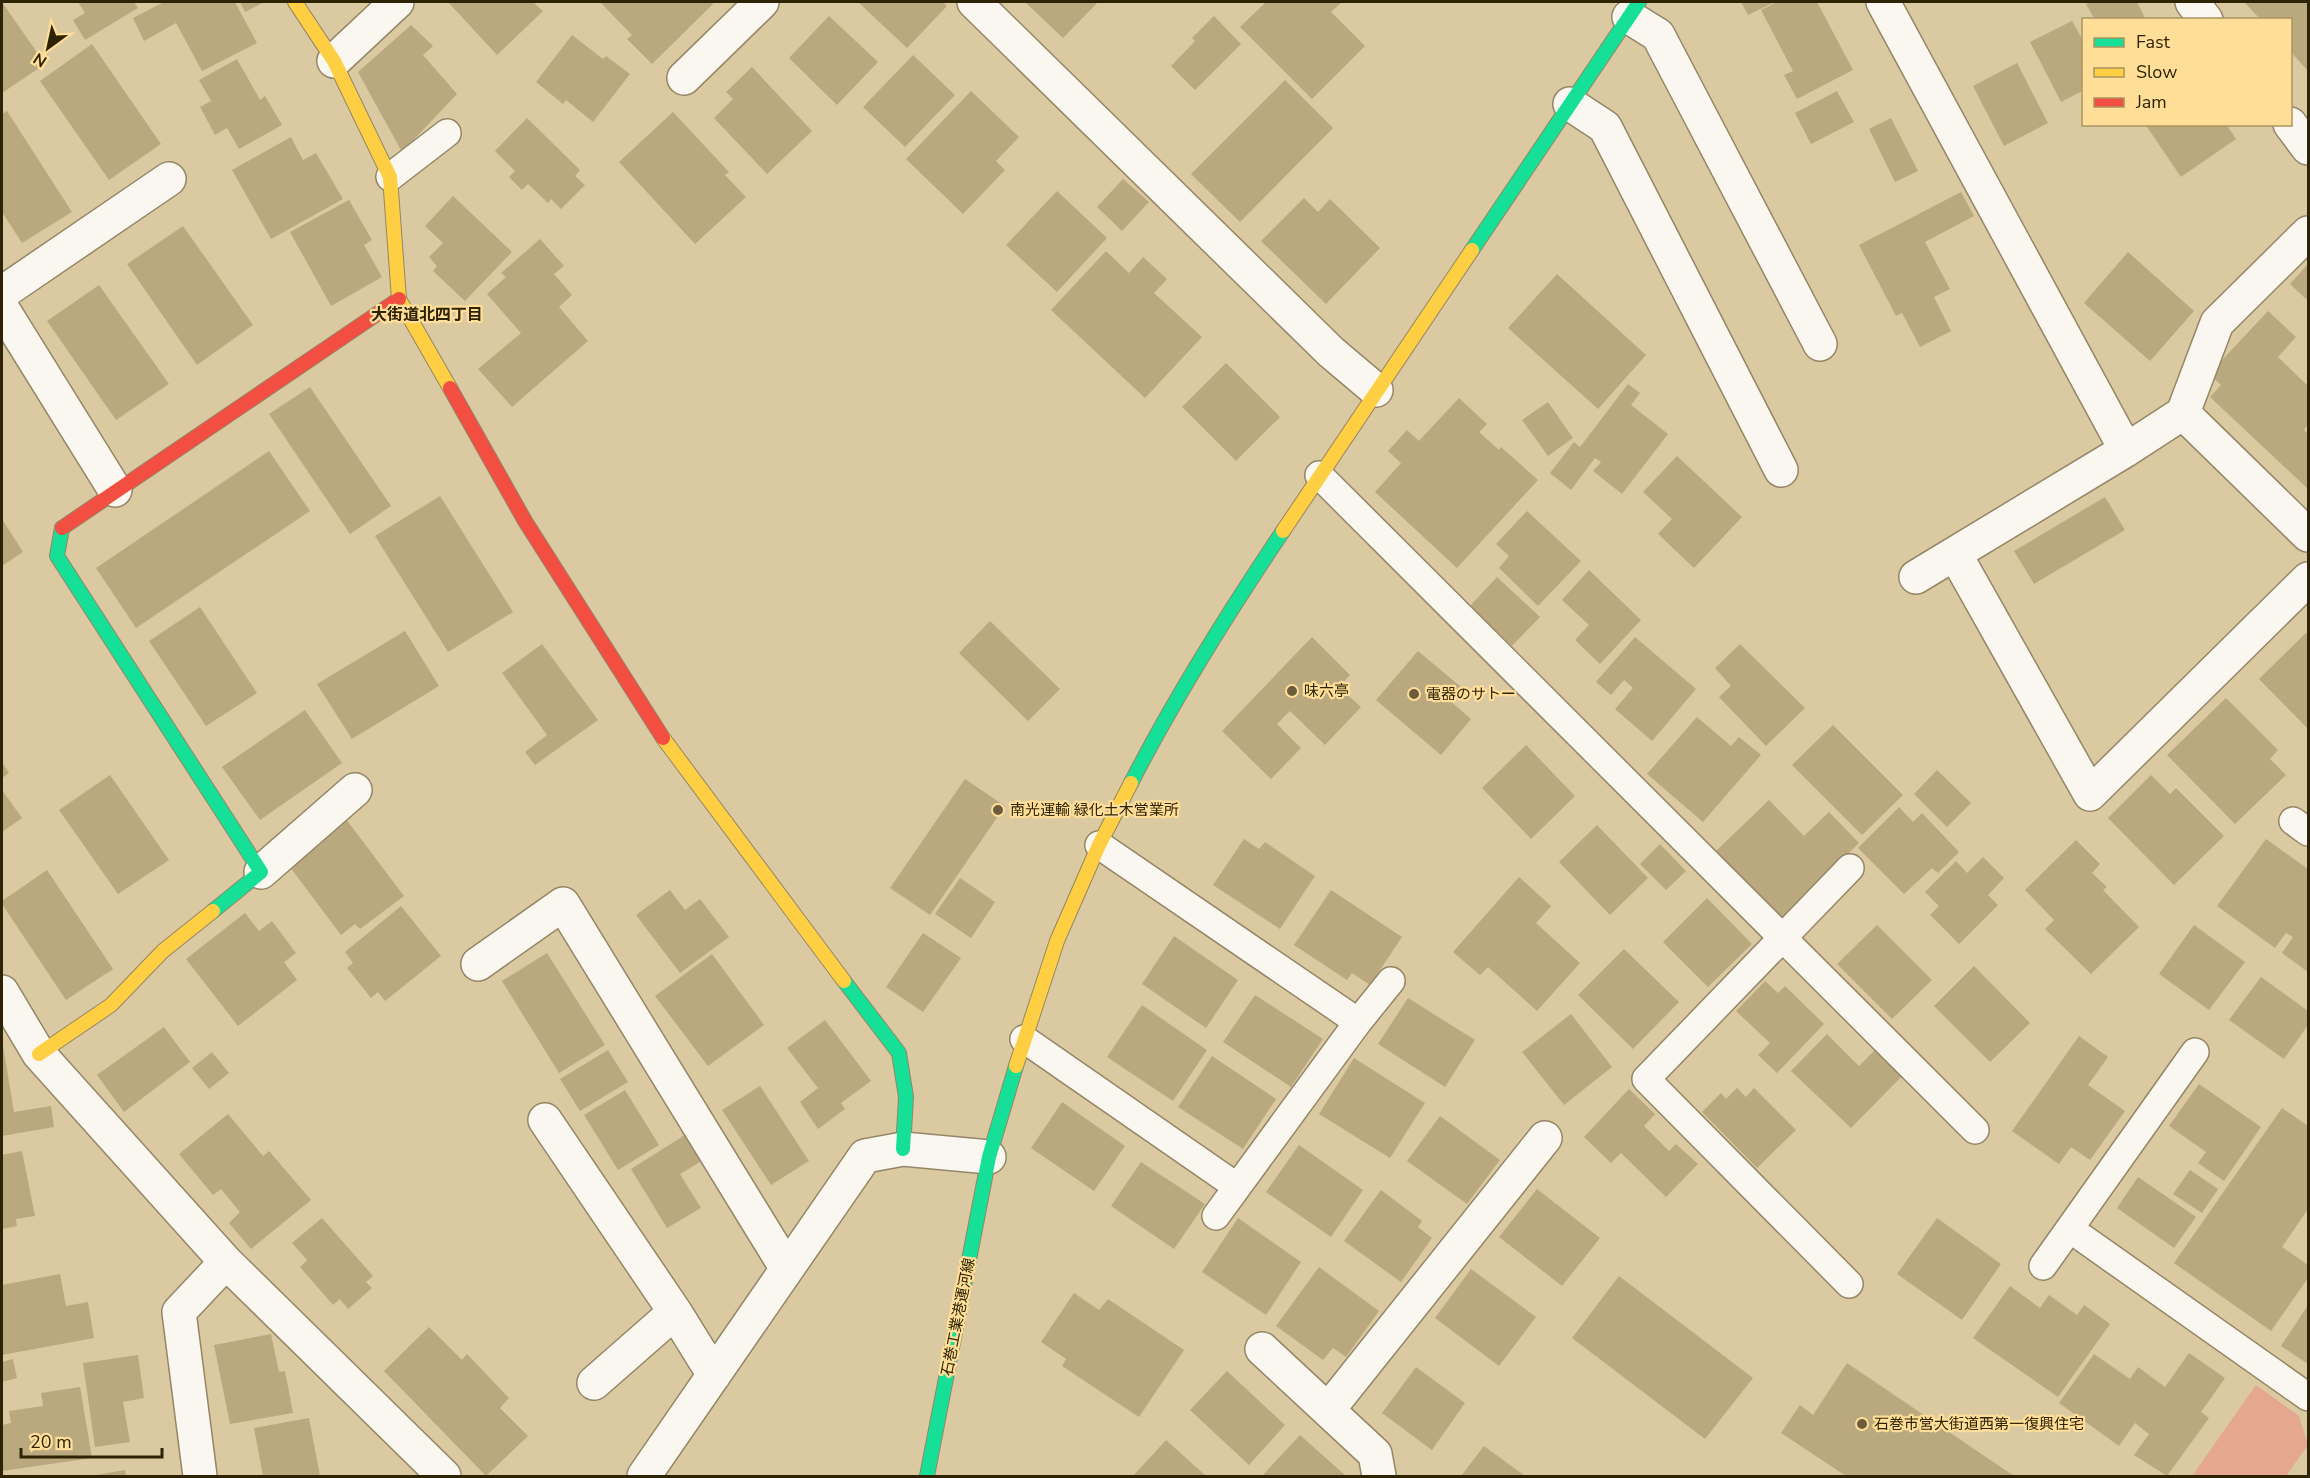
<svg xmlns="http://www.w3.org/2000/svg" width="2310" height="1478" font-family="'Nunito Sans','Noto Sans JP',sans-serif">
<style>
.green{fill:#e6a791}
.building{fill:#baa97e}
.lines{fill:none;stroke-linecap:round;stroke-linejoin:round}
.lane-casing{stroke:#948666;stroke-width:30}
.street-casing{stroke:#948666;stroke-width:36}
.fast-casing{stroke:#948666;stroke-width:16}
.slow-casing{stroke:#948666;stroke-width:16}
.jam-casing{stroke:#948666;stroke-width:16}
.lane{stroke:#faf7f1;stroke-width:27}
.street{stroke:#faf7f1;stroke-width:33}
.fast{stroke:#16e098;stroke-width:14}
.slow{stroke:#ffcf43;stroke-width:14}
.jam{stroke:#f24e42;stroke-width:14}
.poi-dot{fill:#6b5d3c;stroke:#ffdf98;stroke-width:2}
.labels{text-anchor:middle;stroke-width:4.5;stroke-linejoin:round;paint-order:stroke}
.poi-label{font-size:15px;fill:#2f2305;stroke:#ffdf98;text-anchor:start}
.street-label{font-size:15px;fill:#2f2305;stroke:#ffdf98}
.neighbourhood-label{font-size:16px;font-weight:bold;fill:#2f2305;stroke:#ffdf98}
</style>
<rect width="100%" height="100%" fill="#dbc9a2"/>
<path class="green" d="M2256,1385L2299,1416L2308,1445L2286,1476H2192Z"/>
<path class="building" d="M2,2L45,64L2,93Z
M78,2H134L138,8L85,40L73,20L85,13Z
M164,2H235L257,43L202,71L176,23L144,41L133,18Z
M240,2H264L245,12Z
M448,2H533L543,11L497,55Z
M600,2H710L713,4L652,64L627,39L632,35Z
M858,2H943L947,6L907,48Z
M1025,2H1098L1063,38Z
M1266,2H1342L1331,12L1365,46L1312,99L1240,27Z
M1741,2H1775L1748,15Z
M1777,2H1817L1853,70L1797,99L1784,75L1793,71L1761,10Z
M2091,2H2137L2146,20H2095L2086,4Z
M2244,2H2308V71L2290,51V20H2261Z
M829,16L878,62L837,105L789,58Z
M1214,16L1241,44L1195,90L1171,66L1195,41L1192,38Z
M2072,21L2084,42V90L2061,102L2030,42Z
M411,25L433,46L423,55L457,94L402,152L358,72Z
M572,35L603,59L606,56L630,74L593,122L566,100L563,104L536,82Z
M92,44L161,144L109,180L40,81Z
M913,55L955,95L905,147L863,107Z
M237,59L260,100L265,96L282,125L239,149L227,128L215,135L200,107L211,101L199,80Z
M2017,63L2048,123L2004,146L1973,86Z
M752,67L812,131L767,174L714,118L733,99L726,92Z
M1285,80L1333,128L1240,222L1191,174Z
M971,91L1019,137L996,161L1005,170L963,214L906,159Z
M1837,91L1854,122L1811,144L1795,113Z
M7,111L72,212L22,243L2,212V114Z
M673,112L729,172L725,175L746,197L695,244L619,162Z
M527,118L580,170L575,176L585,185L561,209L551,199L548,203L528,184L522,190L509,177L515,171L495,151Z
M1891,118L1918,171L1895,182L1869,129Z
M2145,124H2226L2236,139L2181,177Z
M291,137L303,160L316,153L343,199L271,239L232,170Z
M1123,179L1149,202L1122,231L1097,207Z
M1057,191L1107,238L1057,292L1006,245Z
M1961,192L1974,216L1925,242L1950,289L1934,297L1951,331L1920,347L1902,313L1896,316L1859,245Z
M453,196L512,252L465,301L433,271L437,266L429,257L443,243L425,226Z
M1304,198L1318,212L1330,199L1380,248L1326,304L1261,241Z
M349,200L372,240L364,245L382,277L331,306L290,232Z
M183,226L253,325L197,365L127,264Z
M540,239L564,266L554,274L572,295L559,307L588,341L512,407L478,369L521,333L487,294L506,277L501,273Z
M1106,251L1129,273L1143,257L1167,279L1154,293L1202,337L1145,398L1051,310Z
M2128,252L2194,311L2150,361L2084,303Z
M2308,264V297L2306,299L2290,284Z
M1557,274L1646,355L1598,409L1508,328Z
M99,285L169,384L116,420L47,321Z
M2268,311L2296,337L2278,357L2308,386V424L2304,430L2308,434V489L2210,397L2221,385L2209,374Z
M1226,363L1280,417L1236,461L1182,407Z
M1628,384L1640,393L1631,405L1668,434L1622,494L1593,471L1601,462L1595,458L1571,490L1550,473L1574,442L1580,447Z
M310,387L391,506L350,534L269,414Z
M1459,398L1487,424L1479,432L1499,450L1501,447L1538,480L1457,568L1375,492L1401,463L1388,451L1407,430L1419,441Z
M1548,402L1573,438L1548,456L1522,420Z
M269,451L310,511L136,628L96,568Z
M1677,456L1742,517L1694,568L1658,534L1672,519L1643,492Z
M440,496L513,612L448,652L375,536Z
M2105,497L2125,530L2034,584L2014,551Z
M1527,511L1581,561L1538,606L1499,568L1509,556L1496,544Z
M2,519L23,552L2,566Z
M1589,570L1641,620L1600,664L1575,640L1589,625L1562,600Z
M1497,577L1540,617L1512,646L1470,606Z
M200,607L257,693L206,726L149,641Z
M990,621L1060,689L1028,721L959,653Z
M405,631L439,686L352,739L317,684Z
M2306,633L2308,636V729L2259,679Z
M1312,637L1350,675L1339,687L1361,707L1325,745L1290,711L1277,724L1301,748L1271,779L1222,731Z
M1635,637L1696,689L1652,741L1615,709L1633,688L1624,680L1611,695L1596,682Z
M542,644L598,720L535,765L525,752L547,735L502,673Z
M1740,644L1805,708L1766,746L1719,697L1731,686L1715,668Z
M1418,651L1461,687L1449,700L1471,719L1441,755L1376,700Z
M2226,698L2278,750L2270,759L2286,775L2235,824L2167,755Z
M305,710L342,763L260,820L222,767Z
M1697,717L1731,746L1739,737L1761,755L1703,822L1647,774Z
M1833,725L1903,795L1862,835L1792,765Z
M1526,745L1575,796L1531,839L1482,788Z
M2,762L9,773L2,778Z
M1937,770L1971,803L1947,827L1914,794Z
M110,775L169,860L118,894L59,810Z
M2151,775L2170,794L2176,788L2224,836L2174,885L2108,818Z
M965,779L1005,806L930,915L890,888Z
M2,790L22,818L2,832Z
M1769,800L1804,836L1829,812L1859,843L1782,919L1716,851Z
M1899,807L1913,822L1922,813L1959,852L1938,873L1932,868L1904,894L1858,848Z
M346,819L404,896L360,929L355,924L341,935L287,863Z
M1597,825L1648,878L1610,915L1559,862Z
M1244,839L1259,849L1265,842L1315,876L1280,929L1213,885Z
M2266,839L2308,869V972L2282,953L2293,937L2286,933L2275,948L2217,906Z
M2076,840L2100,864L2092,873L2107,887L2103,890L2139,927L2091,974L2045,929L2054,920L2025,890Z
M1660,844L1686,871L1666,890L1640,864Z
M1983,857L2004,878L1988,895L1998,905L1959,944L1930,915L1939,906L1925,892L1956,861L1967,873Z
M47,870L113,969L66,1000L2,904V901Z
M1519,877L1551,906L1536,923L1580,963L1537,1011L1488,967L1480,975L1453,952Z
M960,878L995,902L971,938L935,914Z
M670,890L685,910L700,899L729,937L680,973L636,915Z
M1331,890L1402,937L1370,985L1352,973L1347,980L1294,945Z
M1707,898L1752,944L1708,987L1663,942Z
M401,906L441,956L385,1001L378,992L371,998L347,968L353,963L345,952Z
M245,913L259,931L272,921L296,953L284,962L297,980L238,1026L186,959Z
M1877,925L1932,980L1892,1019L1837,964Z
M2194,925L2245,962L2209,1010L2159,974Z
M923,933L961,958L923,1012L886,987Z
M1174,936L1238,980L1206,1028L1142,984Z
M1624,949L1679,1002L1633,1049L1578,995Z
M547,953L605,1045L559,1073L502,981Z
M712,954L764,1025L708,1066L655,996Z
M1974,966L2030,1023L1990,1062L1934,1006Z
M2261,977L2308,1011V1025L2284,1059L2229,1020Z
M1765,981L1778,993L1785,986L1824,1024L1777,1073L1758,1055L1770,1043L1736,1011Z
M1255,995L1323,1039L1291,1087L1223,1042Z
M1408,998L1475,1040L1445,1087L1378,1044Z
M1142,1005L1207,1050L1173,1101L1107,1057Z
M1571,1014L1612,1067L1564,1105L1522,1052Z
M825,1020L871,1081L841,1103L845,1109L818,1129L800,1102L818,1088L787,1048Z
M164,1027L190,1062L124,1112L97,1075Z
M1827,1034L1859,1066L1878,1047L1905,1073L1851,1128L1791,1071Z
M2079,1036L2108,1057L2088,1085L2125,1111L2090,1160L2071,1147L2059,1164L2012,1131Z
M3,1046L14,1112L51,1106L54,1127L2,1136Z
M608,1050L628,1082L580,1111L560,1079Z
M212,1052L229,1073L209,1089L192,1068Z
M1212,1056L1276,1099L1243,1149L1178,1107Z
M1354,1058L1425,1103L1390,1158L1319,1114Z
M2199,1084L2261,1127L2224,1181L2198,1163L2206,1152L2169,1126Z
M760,1086L809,1161L771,1185L722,1110Z
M1737,1088L1746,1097L1754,1088L1796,1130L1757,1168L1702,1112L1721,1093L1726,1099Z
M1629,1089L1655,1114L1644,1126L1669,1151L1676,1144L1698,1164L1666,1197L1621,1153L1611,1163L1584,1137Z
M625,1090L659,1145L618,1170L584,1115Z
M1062,1102L1125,1146L1094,1191L1031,1148Z
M2282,1108L2308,1126V1209L2282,1247L2308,1265V1278L2271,1331L2174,1263Z
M228,1114L263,1156L269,1151L311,1200L251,1249L229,1223L240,1212L221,1189L213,1195L179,1154Z
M1440,1116L1500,1160L1467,1204L1407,1161Z
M688,1133L705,1159L680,1174L701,1208L667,1228L631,1169Z
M1299,1145L1363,1190L1331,1237L1266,1192Z
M22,1151L35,1216L16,1219L17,1226L2,1229V1155Z
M1141,1162L1205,1204L1174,1249L1111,1206Z
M2190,1170L2218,1189L2202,1213L2173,1194Z
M2138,1177L2196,1217L2174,1248L2117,1208Z
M1537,1189L1600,1238L1562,1286L1499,1237Z
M1381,1190L1422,1221L1418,1227L1432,1238L1401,1282L1344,1241Z
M322,1218L373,1276L366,1282L372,1288L348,1309L340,1299L333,1305L300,1267L307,1260L292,1243Z
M1238,1218L1301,1262L1266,1315L1202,1272Z
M1937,1218L2001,1264L1962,1320L1897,1274Z
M1319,1267L1379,1311L1346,1357L1333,1348L1323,1360L1276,1326Z
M1471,1269L1536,1317L1499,1366L1435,1318Z
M60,1274L66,1306L88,1302L94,1338L2,1355V1285Z
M1619,1276L1753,1378L1705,1439L1572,1338Z
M2010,1286L2040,1308L2049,1295L2077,1315L2084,1305L2110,1324L2058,1397L1973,1338Z
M1074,1293L1099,1310L1108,1299L1184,1350L1139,1417L1062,1366L1066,1359L1041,1342Z
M2308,1305V1364L2281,1346Z
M429,1327L462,1360L467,1354L509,1398L500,1408L528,1436L486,1476L384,1371Z
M271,1334L279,1372L285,1371L293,1413L230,1424L214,1345Z
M2189,1353L2225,1378L2201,1412L2209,1418L2167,1476L2134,1455L2149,1434L2135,1423L2119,1446L2059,1403L2094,1354L2130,1379L2138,1367L2165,1387Z
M138,1355L144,1398L123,1402L130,1442L95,1447L83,1363Z
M13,1359L17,1378L2,1382V1362Z
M1847,1363L2014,1476H1846L1781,1433L1800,1405L1813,1415Z
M1416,1367L1465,1403L1432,1450L1382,1413Z
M1227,1371L1285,1425L1249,1465L1190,1410Z
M80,1387L92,1458L2,1471V1425L11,1423L9,1411L43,1406L41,1393Z
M309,1418L320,1476H263L254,1428Z
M1300,1435L1346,1476H1262Z
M1166,1440L1206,1476H1133Z
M1484,1446L1525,1476H1461Z
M125,1470L126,1476H97V1475Z"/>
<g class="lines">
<g class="lane-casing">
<path id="lane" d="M390,177L447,133
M1319,475L1975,1130
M2293,821L2308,832
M1099,845L1358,1022
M1024,1039L1236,1186
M1216,1216L1358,1022L1391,981
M2070,1229L2308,1397
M2043,1266L2195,1052
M1849,1284L1646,1079L1850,868"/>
</g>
<g class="street-casing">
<path id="street" d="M974,2L1331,352L1376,390
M1883,2L2126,450
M2192,2L2206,20
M1629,17L1658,35L1820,344
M334,61L397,2
M684,78L762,2
M1570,104L1605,127L1781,470
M2290,124L2308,148
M2,293L169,179
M2,308L115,490
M2183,413L2308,535
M1955,554L2090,794L2308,579
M1916,577L2126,450L2183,413L2217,323L2308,233
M261,872L355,790
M478,964L563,904L787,1269
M2,992L39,1054L226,1262L444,1476
M545,1120L675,1312L714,1375
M1262,1349L1375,1454L1379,1476
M594,1383L675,1312
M1328,1410L1545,1138
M200,1476L179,1312L226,1262
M644,1476L865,1156L903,1149L989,1157"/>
</g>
<g class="fast-casing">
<path id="fast" d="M1472,250L1639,2
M62,528L57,556L261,872L213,911
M1131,783C1176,695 1228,613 1283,531
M844,981L899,1053L906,1097L903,1149
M927,1476L989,1157L1016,1066"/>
</g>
<g class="slow-casing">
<path id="slow" d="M295,2L334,61L390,177L399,299L450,388
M1283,531L1472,250
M663,738L844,981
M39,1054L111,1005L163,951L213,911
M1016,1066L1057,941L1099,845L1131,783"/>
</g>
<g class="jam-casing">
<path id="jam" d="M450,388L525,521L663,738
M62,528L399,299"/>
</g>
<use href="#lane" class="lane"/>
<use href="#street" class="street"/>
<use href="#fast" class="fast"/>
<use href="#slow" class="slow"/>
<use href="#jam" class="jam"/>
</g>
<g class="poi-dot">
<circle cx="1292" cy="691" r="6"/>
<circle cx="1414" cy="694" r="6"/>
<circle cx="998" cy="810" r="6"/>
<circle cx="1862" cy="1424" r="6"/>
</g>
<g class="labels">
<g class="poi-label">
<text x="1304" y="696">味六亭</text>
<text x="1426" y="699">電器のサトー</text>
<text x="1010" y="815">南光運輸 緑化土木営業所</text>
<text x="1874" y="1429">石巻市営大街道西第一復興住宅</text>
</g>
<g class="street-label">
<text transform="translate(958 1317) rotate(-79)" y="5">石巻工業港運河線</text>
</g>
<g class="neighbourhood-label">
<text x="427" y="320">大街道北四丁目</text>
</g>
</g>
<rect width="2310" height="1478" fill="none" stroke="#2f2305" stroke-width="6"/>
<rect x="2082" y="18" width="210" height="108" fill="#ffdf98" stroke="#ac945d" stroke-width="1.5"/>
<rect x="2094" y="38" width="30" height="9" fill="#16e098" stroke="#ac945d" stroke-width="1.5"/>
<text x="2136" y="48" font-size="18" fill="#2f2305">Fast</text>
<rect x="2094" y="68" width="30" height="9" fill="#ffcf43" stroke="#ac945d" stroke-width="1.5"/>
<text x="2136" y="78" font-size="18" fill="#2f2305">Slow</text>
<rect x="2094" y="98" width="30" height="9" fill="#f24e42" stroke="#ac945d" stroke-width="1.5"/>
<text x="2136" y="108" font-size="18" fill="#2f2305">Jam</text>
<g transform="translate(48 48) rotate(213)" stroke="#ffdf98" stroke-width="4.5" paint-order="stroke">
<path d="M0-4.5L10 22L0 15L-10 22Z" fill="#2f2305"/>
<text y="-9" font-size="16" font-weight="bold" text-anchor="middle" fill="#2f2305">N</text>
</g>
<path d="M21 1448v9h141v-9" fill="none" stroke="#2f2305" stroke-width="3"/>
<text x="30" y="1448" font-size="18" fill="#2f2305" stroke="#ffdf98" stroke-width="4.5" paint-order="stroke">20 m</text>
</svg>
